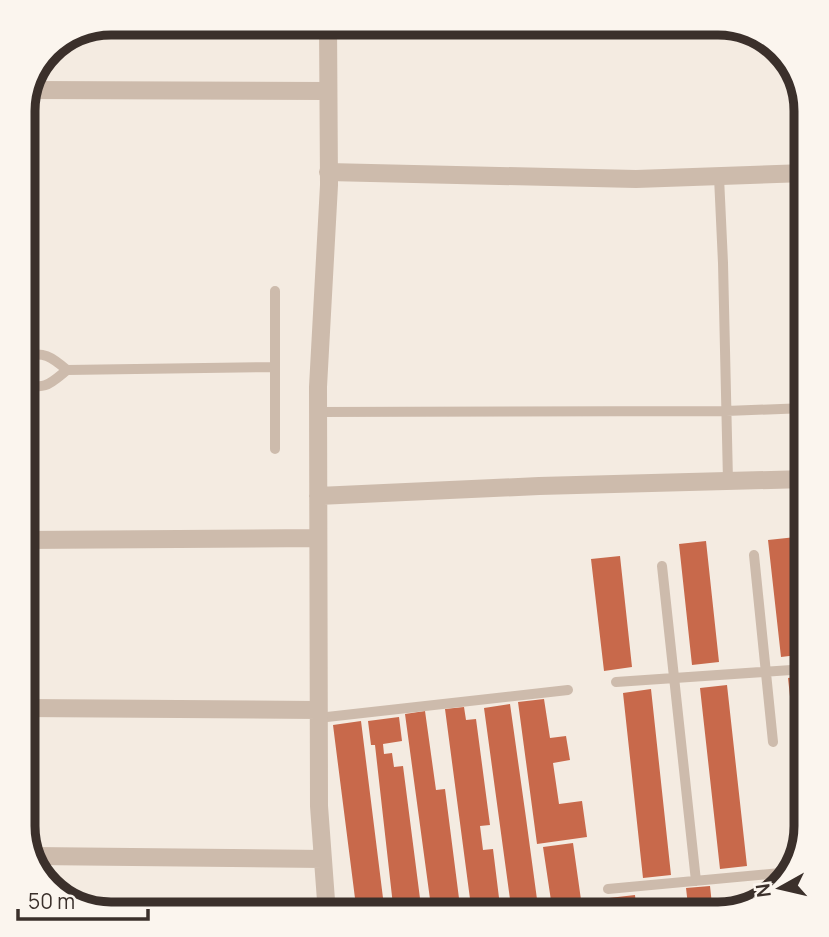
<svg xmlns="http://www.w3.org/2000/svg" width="829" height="937" font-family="Manrope,sans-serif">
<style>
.building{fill:#c8694b}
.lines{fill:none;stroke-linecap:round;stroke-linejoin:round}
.lane{stroke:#cdbbac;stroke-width:10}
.street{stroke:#cdbbac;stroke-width:18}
.rim{fill:none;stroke:#3b302b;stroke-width:9}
</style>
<rect width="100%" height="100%" fill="#f4ebe1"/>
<path class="building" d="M806,498V532L796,533L793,500Z
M796,537L802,584L806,583V654L781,657L768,540Z
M706,541L719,662L692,665L679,544Z
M620,556L632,667L604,671L591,559Z
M806,676V751L796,752L788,678Z
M727,685L747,866L720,869L700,688Z
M651,689L671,875L643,878L623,693Z
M544,699L550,738L566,736L570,760L553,763L559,804L582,801L587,837L537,844L518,702Z
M510,704L526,818L539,914H512L484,708Z
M464,707L466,720L476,719L490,825L480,826L483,850L493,849L501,914H472L445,709Z
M425,711L436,790L445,789L461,914H432L405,714Z
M399,717L402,741L383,744L384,754L392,753L394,767L403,766L422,914H394L375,745H371L368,721Z
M361,721L385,914H357L333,725Z
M573,843L583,914H553L543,847Z
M787,877L771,896L766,898L764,880Z
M710,886L713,914H689L686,888Z
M635,895L637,914H611L609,898Z"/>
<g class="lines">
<path class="lane" d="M719,177L723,263L728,481
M275,291V449
M23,358C42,349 53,358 67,370
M23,382C44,392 51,383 67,370L275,367
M318,412L726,411L806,408
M754,555L773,742
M662,566L696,881
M616,682L806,669
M318,718L568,690
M608,889L791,872"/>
<path class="street" d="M30,90L327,91
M328,172L636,179L806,173
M318,496L539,486L806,479
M23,540L318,538
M23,708L318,710
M33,856L323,859
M327,914L319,806L318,387L329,185L328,23"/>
</g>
<path d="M0 0H829V937H0ZM111 35H718A76 76 0 0 1 794 111V826A76 76 0 0 1 718 902H111A76 76 0 0 1 35 826V111A76 76 0 0 1 111 35Z" fill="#fbf5ee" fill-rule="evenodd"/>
<path class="rim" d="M111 35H718A76 76 0 0 1 794 111V826A76 76 0 0 1 718 902H111A76 76 0 0 1 35 826V111A76 76 0 0 1 111 35Z"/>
<g transform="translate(780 888) rotate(262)" stroke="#fbf5ee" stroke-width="5" paint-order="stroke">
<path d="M0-5L12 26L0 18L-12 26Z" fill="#3b302b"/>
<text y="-10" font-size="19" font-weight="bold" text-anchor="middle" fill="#3b302b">N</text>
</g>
<path d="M18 909v10h130v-10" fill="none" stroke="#3b302b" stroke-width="3.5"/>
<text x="28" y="909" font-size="21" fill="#3b302b" stroke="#fbf5ee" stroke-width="5" paint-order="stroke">50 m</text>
</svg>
